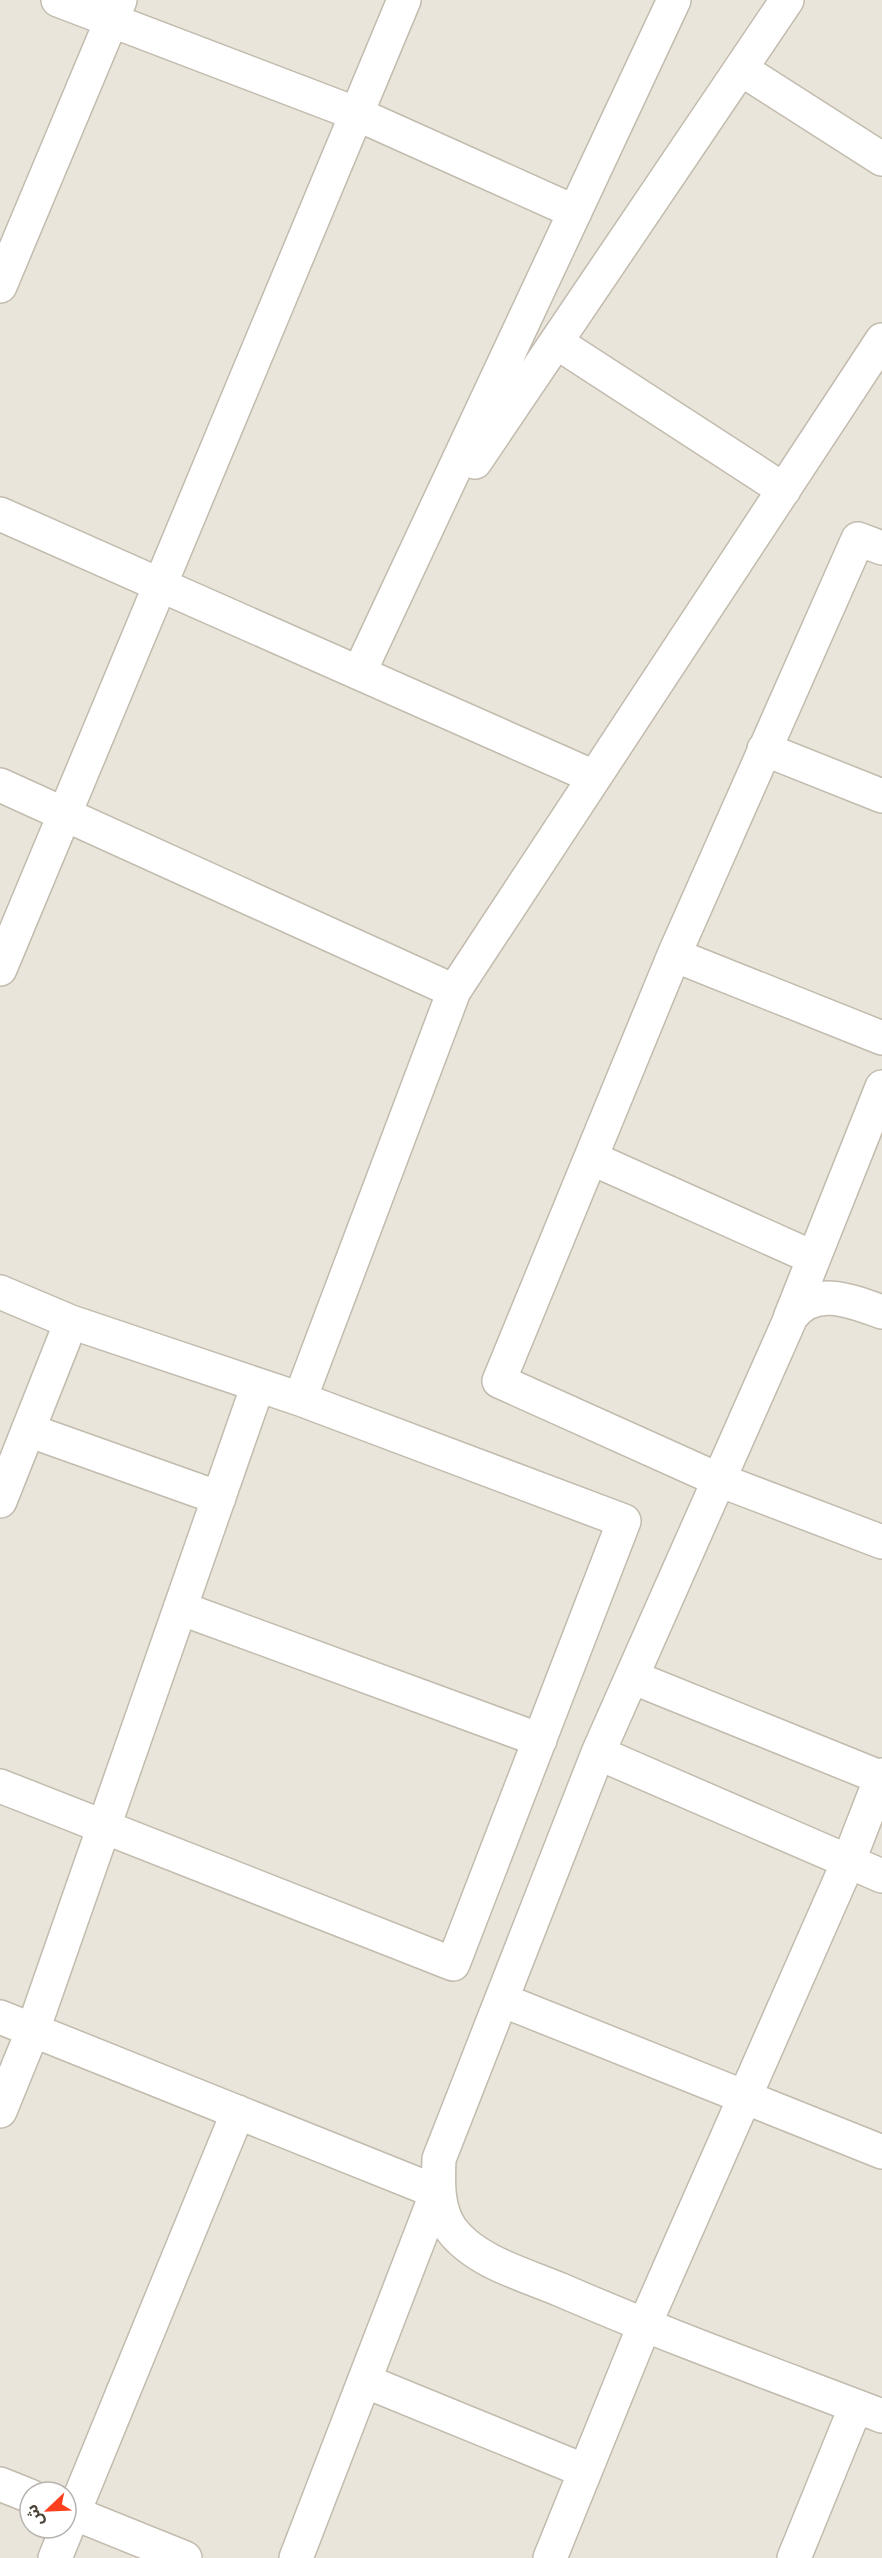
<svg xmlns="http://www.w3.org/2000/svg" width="882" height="2558" font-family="Manrope,'Noto Sans Arabic',sans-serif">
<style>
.residential{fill:#eae5da;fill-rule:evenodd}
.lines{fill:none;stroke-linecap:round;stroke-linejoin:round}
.minor-casing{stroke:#c2bbae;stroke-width:36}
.minor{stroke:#fff;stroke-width:33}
</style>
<rect width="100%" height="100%" fill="#f6f3ec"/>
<path class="residential" d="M0,0H882V2558H0ZM30,2492H66V2528H30Z"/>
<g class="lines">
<g class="minor-casing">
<path id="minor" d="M58,0L357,114L575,212
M741,69L882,159
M0,286L120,0
M556,342L784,490
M475,462L787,0
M0,514L594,777
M882,548L858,539L674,955L499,1381L719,1480L882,1542
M359,673L674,0
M764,749L882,796
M0,785L454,991
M674,955L882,1038
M0,969L404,0
M591,1158L814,1258
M0,1292L71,1322L300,1399L454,991L882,340
M882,1312C852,1301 813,1285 791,1317L598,1753L439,2159C438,2182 437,2209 451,2229C475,2262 526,2275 561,2290C667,2336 775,2375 882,2416
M790,1318L882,1087
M28,1430L219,1498
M0,1501L71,1322
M180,1608L540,1740
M632,1677L882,1778
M598,1753L882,1876
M0,1786L453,1964L624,1521L300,1399
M502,2000L882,2152
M0,2017L437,2192L296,2558
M0,2111L33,2030L258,1385
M365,2381L585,2471
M0,2484L30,2496
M66,2510L185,2558
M55,2558L238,2112
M550,2558L644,2326L849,1860L882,1775
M794,2558L856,2406"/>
</g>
<use href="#minor" class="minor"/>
</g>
<g transform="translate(48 2510) rotate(247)"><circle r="28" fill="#ffffff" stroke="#b7b4b0" stroke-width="1.5"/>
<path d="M0-4.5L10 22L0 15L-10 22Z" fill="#fc3f1d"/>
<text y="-9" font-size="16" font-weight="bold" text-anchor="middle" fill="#4b4439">ش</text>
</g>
</svg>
